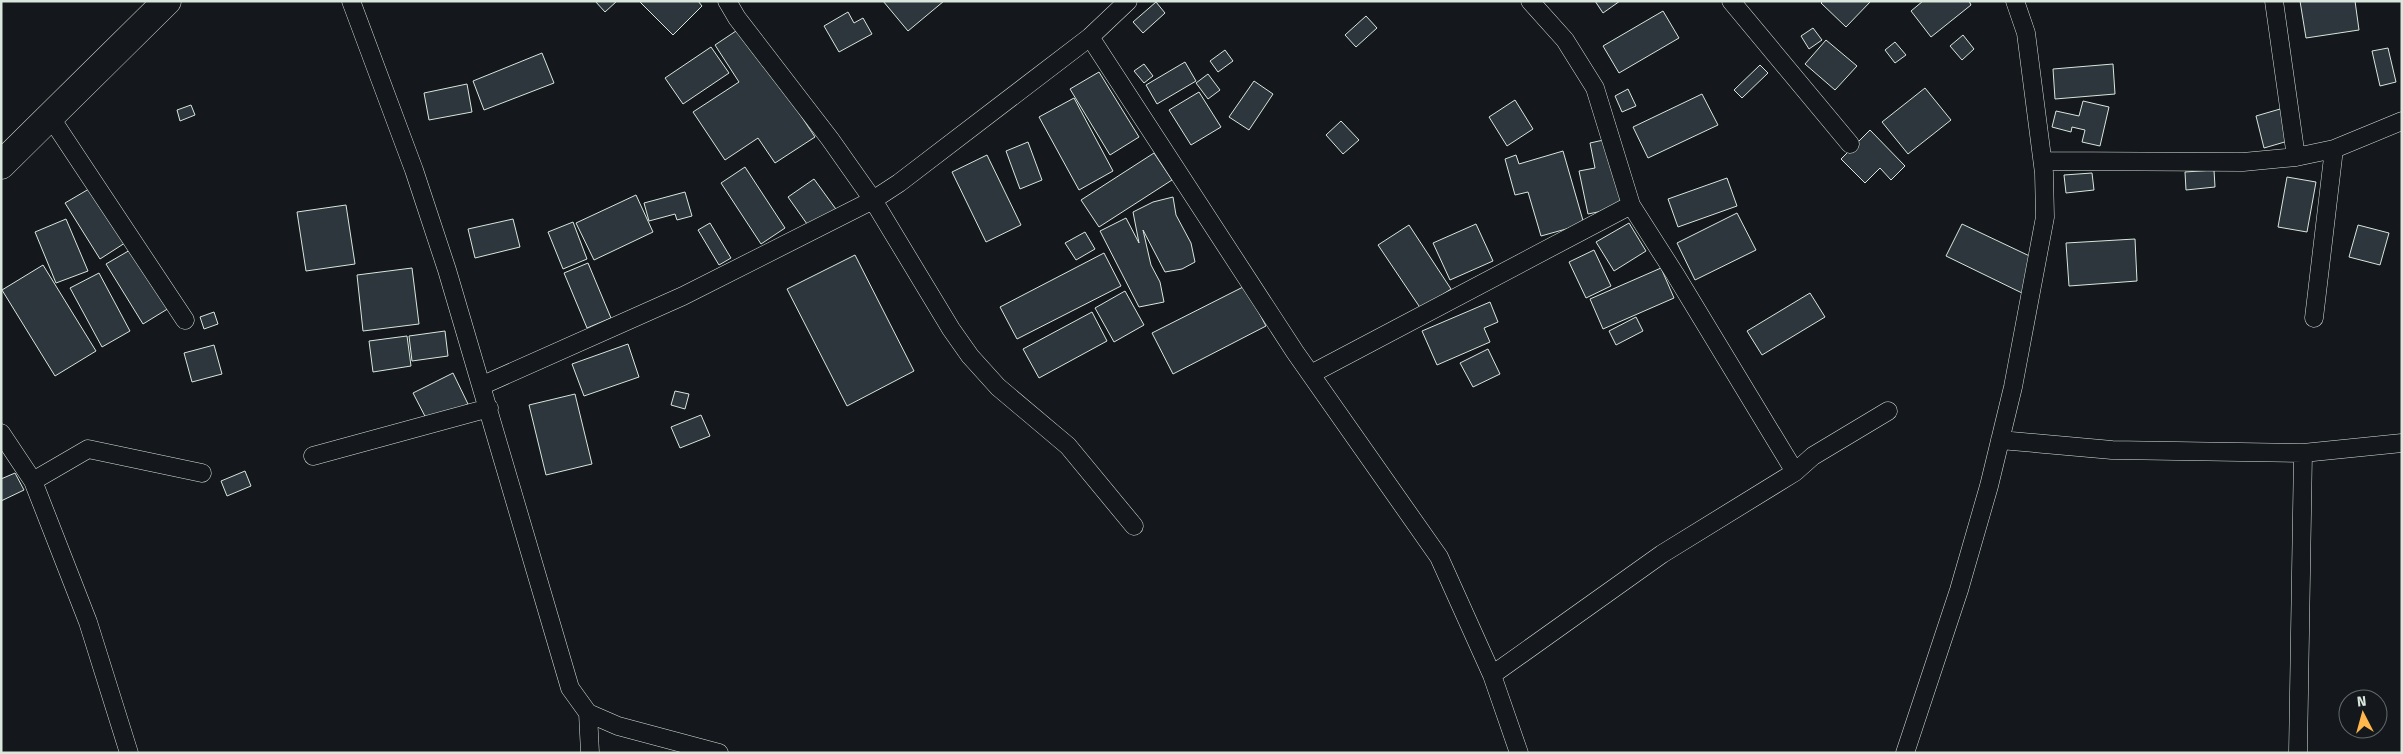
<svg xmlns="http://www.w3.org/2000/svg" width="2403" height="754" font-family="'Fira Sans',sans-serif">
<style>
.building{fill:#2c363c;stroke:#d8e6dc}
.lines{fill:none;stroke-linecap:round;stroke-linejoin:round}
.minor-casing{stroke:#d8e6dc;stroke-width:19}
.trunk-casing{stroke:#d8e6dc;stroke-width:29}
.minor{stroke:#14181c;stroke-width:18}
.trunk{stroke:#14181c;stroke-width:28}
</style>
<rect width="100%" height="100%" fill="#14181c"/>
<path class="building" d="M595,1H617L605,12Z
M639,1H698L702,6L673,35Z
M883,1H944L908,31Z
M1595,1H1620L1603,13Z
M1823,1H1871L1846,27L1821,3Z
M1923,1H1969L1971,5L1931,37L1911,11Z
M2300,1H2355L2359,30L2306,38Z
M1156,2L1165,13L1143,33L1133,22Z
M1663,11L1679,38L1619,73L1603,46Z
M848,12L854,23L863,18L872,34L839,52L824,26Z
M1366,16L1377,28L1356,47L1345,35Z
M742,27L815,137L775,163L758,138L725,160L693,112L739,82L715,45Z
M1813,28L1822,40L1809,49L1801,36Z
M1963,35L1974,49L1962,60L1950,46Z
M1826,40L1857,66L1835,90L1805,64Z
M1895,42L1906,55L1895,63L1885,50Z
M711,47L729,73L683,104L665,78Z
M2388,48L2396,82L2380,86L2372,51Z
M1225,50L1233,61L1218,72L1210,61Z
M542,53L554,83L484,110L473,81Z
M1185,62L1196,81L1157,104L1146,85Z
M1144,64L1153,76L1144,83L1134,71Z
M2113,64L2115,94L2055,99L2053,69Z
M1760,65L1768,73L1742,98L1734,90Z
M1099,72L1139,137L1110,155L1070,89Z
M1208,74L1220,90L1208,99L1196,83Z
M1254,81L1273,94L1249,130L1229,117Z
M467,84L472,112L429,120L424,93Z
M1925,88L1951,120L1908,154L1882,122Z
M1628,89L1636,106L1622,112L1615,96Z
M1199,92L1221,127L1191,145L1169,110Z
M1702,94L1718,125L1648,158L1633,127Z
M1074,98L1113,171L1079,190L1039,117Z
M1515,100L1533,129L1507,146L1489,117Z
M2083,101L2109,107L2100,146L2082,142L2085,130L2072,127L2071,132L2052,127L2056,111L2079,116Z
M191,105L195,115L180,121L177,110Z
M2287,107L2295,139L2264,148L2256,116Z
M1341,121L1359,140L1343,154L1326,135Z
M1870,130L1905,166L1891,180L1880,168L1865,183L1841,159Z
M1608,139L1622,207L1588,214L1579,171L1595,168L1590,143Z
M1028,142L1042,180L1020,189L1006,151Z
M1563,151L1584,224L1541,236L1528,192L1515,195L1505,159L1516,155L1519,164Z
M1154,153L1172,180L1099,227L1081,200Z
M987,155L1021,225L986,242L952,172Z
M745,167L785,228L761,244L721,183Z
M2214,170L2215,187L2186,190L2185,172Z
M2092,173L2094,190L2066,193L2064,175Z
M2287,177L2316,182L2307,232L2278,227Z
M1727,178L1737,206L1678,227L1668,199Z
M814,179L838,212L812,231L788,197Z
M94,186L128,241L100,259L65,203Z
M685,192L692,216L677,220L675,214L649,221L644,203Z
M636,195L653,232L594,260L576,223Z
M1173,197L1176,215L1191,243L1195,262L1182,269L1165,272L1143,230L1151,265L1160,282L1164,302L1139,307L1100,231L1126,218L1139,243L1133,212L1153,202Z
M346,205L355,264L306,271L297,212Z
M1737,213L1756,250L1695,280L1677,243Z
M66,219L88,271L56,283L35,232Z
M513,219L520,247L475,258L468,229Z
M573,222L587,259L563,269L548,232Z
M710,223L731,258L719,265L698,230Z
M1629,223L1646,251L1614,271L1596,242Z
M1476,224L1493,261L1450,280L1433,243Z
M1962,224L2038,260L2022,293L1946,256Z
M1409,225L1451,289L1421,309L1378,245Z
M2358,225L2389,233L2380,265L2349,257Z
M1085,232L1095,249L1076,260L1065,243Z
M2135,239L2137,281L2069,286L2066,243Z
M137,246L174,305L143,324L106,264Z
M1594,250L1611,286L1586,298L1569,262Z
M1104,253L1121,286L1017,339L1000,307Z
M855,255L914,371L847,406L787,289Z
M588,263L611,318L587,328L564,273Z
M43,265L96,351L55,376L2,290Z
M412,268L419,324L363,331L357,275Z
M1661,268L1674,298L1603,329L1590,299Z
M99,273L130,331L102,347L70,288Z
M1245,286L1266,326L1173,374L1152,333Z
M1125,291L1144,325L1114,342L1095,308Z
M1810,293L1825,317L1762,355L1747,331Z
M1490,302L1498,322L1484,328L1490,342L1437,365L1422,331Z
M214,312L218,324L204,329L200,317Z
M1092,312L1107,341L1039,378L1023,349Z
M1636,317L1643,331L1616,345L1609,331Z
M445,331L448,356L412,361L409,336Z
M407,336L411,366L373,372L369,341Z
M628,344L639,377L584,396L572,364Z
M214,345L222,374L192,382L184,353Z
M1488,349L1500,374L1473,387L1460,363Z
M453,373L468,404L429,424L413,393Z
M675,391L689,394L685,409L671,405Z
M575,394L592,464L546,475L529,405Z
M701,415L710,436L680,448L671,427Z
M245,471L251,486L227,496L221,481Z
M15,473L24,490L1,501V479Z"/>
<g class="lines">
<g class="minor-casing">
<path id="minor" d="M351,1L414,170L447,270L570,688L588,713L618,726L719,753
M727,1L737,18L830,139L873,200L951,329L970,356L998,387L1068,446L1134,526
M1530,1L1565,40L1595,88L1631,205L1675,274L1795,472
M1731,1L1850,144
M2274,1L2296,157
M1090,37L1295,352L1439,557L1492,675L1519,753
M51,118L185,320
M2043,161L2243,162L2296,157L2334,149L2402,121
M2314,318L2334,149
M1311,374L1631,205
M483,385L683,296L873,200L899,183L1090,37L1128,1
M1,433L33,481L88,622L129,753
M2000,440L2112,450L2303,453L2402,443
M313,456L489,408
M33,481L88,449L202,473
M1492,675L1662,554L1795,472L1813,456L1888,411
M588,713L590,753
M1905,753L1959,590L1989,486L2013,387L2045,217L2044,173L2026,33L2015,1
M2298,753L2303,453"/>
</g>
<g class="trunk-casing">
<path id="trunk" d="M1,165L167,1"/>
</g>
<use href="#minor" class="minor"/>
<use href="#trunk" class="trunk"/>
</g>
<rect width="2403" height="754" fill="none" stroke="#d8e6dc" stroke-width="5"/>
<g transform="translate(2363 714) rotate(354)"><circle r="24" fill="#14181c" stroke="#626a69"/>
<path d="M0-4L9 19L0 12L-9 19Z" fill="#ffb74d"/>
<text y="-8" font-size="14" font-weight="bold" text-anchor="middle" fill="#d8e6dc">N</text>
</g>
</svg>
